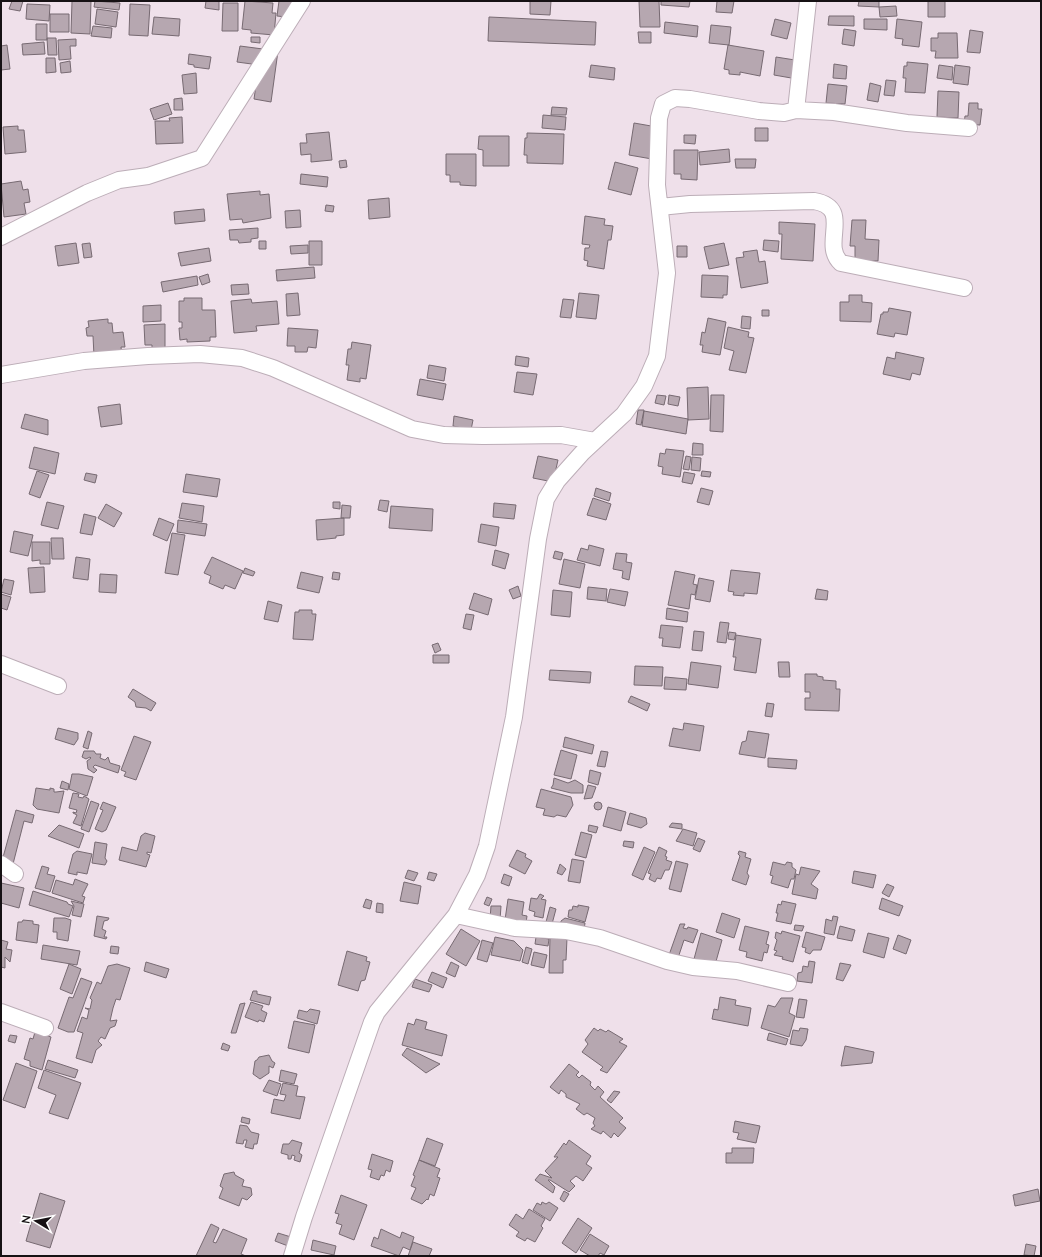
<svg xmlns="http://www.w3.org/2000/svg" width="1042" height="1257" font-family="Lato,sans-serif">
<style>
.building{fill:#b6a7b0;stroke:#776a72}
.lines{fill:none;stroke-linecap:round;stroke-linejoin:round}
.street-casing{stroke:#bcadb7;stroke-width:18}
.street{stroke:#fff;stroke-width:16}
</style>
<rect width="100%" height="100%" fill="#efe0ea"/>
<path class="building" d="M12,1H23L20,11L9,9Z
M72,1H91L90,34L71,33Z
M95,1L120,3L119,10L94,7Z
M206,1H219V10L205,8Z
M245,1L273,3L272,13H276L274,35L251,33V30L242,29Z
M279,1H298L296,18L277,16Z
M530,1H551L550,15L530,14Z
M639,1H659L660,27H640Z
M661,1H690L689,7L661,5Z
M717,1H734L732,13L716,12Z
M859,1H879V7L858,6Z
M928,1H945V17H928Z
M223,3H238V31H222Z
M27,4L50,5L49,21L26,19Z
M130,4L150,5L148,36L129,35Z
M896,6L897,16L880,17L879,7Z
M97,9L118,12L116,27L95,24Z
M50,14H69V32H50Z
M829,16H854V26L828,25Z
M154,17L180,19L179,36L152,34Z
M489,17L596,22L595,45L488,41Z
M775,19L791,23L787,39L771,35Z
M864,19H887V30L864,29Z
M897,19L922,22L919,47L902,45L903,39L895,38Z
M665,22L698,26L697,37L664,33Z
M36,24H47V40H36Z
M711,25L731,27L729,45L709,43Z
M93,26L112,28L111,38L91,36Z
M844,29L856,31L854,46L842,44Z
M970,30L983,32L980,53L967,52Z
M638,32H651V43H639Z
M938,33H957L958,58H935L936,51H931V38H938Z
M251,37H260V43L251,42Z
M47,38H56L57,55H48Z
M76,39V46H70L71,59L59,60L58,40Z
M44,42L45,54L23,55L22,44Z
M7,45L10,69L1,70V46Z
M728,45L764,51L760,76L740,72V75L729,74V70L724,69Z
M240,46L278,51L271,102L254,99L259,65L237,62Z
M189,54L211,57L209,69L194,67V65L188,64Z
M776,57L795,60L797,79L774,75Z
M46,58H55L56,72L46,73Z
M70,61L71,72L61,73L60,63Z
M907,62L928,64L925,93L905,92L906,78H903L904,66H907Z
M834,64L847,66L846,79L833,78Z
M591,65L615,68L614,80L589,77Z
M939,65L953,67L952,80L937,78Z
M955,65L970,67L968,85L953,83Z
M196,73L197,93L184,94L182,75Z
M886,80L896,81L894,96L884,95Z
M870,83L881,86L878,102L867,100Z
M828,84L847,86L845,104L826,103Z
M938,91L959,92L958,118L937,117Z
M182,98L183,110H174V99Z
M168,103L172,114L154,120L150,109Z
M969,103H978V109H982L980,125L964,124L965,116H968Z
M552,107L567,108L566,115H551Z
M543,115L566,117L565,130L542,128Z
M182,117L183,143L156,144L155,121H170L169,118Z
M634,123L657,127L652,159L629,155Z
M18,126V130H24L26,152L5,154L3,127Z
M755,128H768V141H755Z
M329,132L332,160L311,162V154L301,155L300,143H307L306,134Z
M527,133L564,134L563,164L527,163V155H524L525,138H527Z
M684,135H696L695,144L684,143Z
M479,136H509V166H483V150L478,149Z
M729,149L730,162L700,165L699,152Z
M674,150H698L697,180L681,179V174H674Z
M446,154H476V186L460,185V182H450V175H446Z
M735,159H756L755,168H736Z
M346,160L347,167L340,168L339,161Z
M615,162L638,168L631,195L608,189Z
M301,174L328,177L327,187L300,184Z
M21,181L23,190L28,189L30,202L24,203L26,214L4,217L1,184Z
M260,191V195L269,194L271,218L243,223L242,219L230,220L227,194Z
M389,198L390,217L369,219L368,200Z
M326,205L334,206L333,212L325,211Z
M204,209L205,221L175,224L174,212Z
M300,210L301,227L286,228L285,211Z
M585,216L605,219L604,225L613,226L611,240H608L604,269L587,266L588,261L584,260L585,248H589L590,245L582,244Z
M852,220H866L865,239L879,240L878,261L855,260V246H850Z
M779,222L815,224L813,261L781,259L782,234H779Z
M258,228V238L251,239V242L239,243L238,240H230L229,230Z
M764,240L779,241L778,252L763,250Z
M259,241H266V249H259Z
M309,241H322V265H309Z
M76,243L79,263L58,266L55,246Z
M90,243L92,257L84,258L82,244Z
M724,243L729,265L709,269L704,247Z
M308,245V253L291,254L290,246Z
M677,246H687V257H677Z
M209,248L211,261L181,266L178,253Z
M757,250L759,262L765,261L768,283L741,288L736,258L744,257L743,252Z
M314,267L315,278L277,281L276,270Z
M208,274L210,282L202,285L199,277Z
M702,275L728,276L727,295H723V298L701,297Z
M197,276L198,285L163,292L161,282Z
M248,284L249,294L232,295L231,285Z
M298,293L300,315L287,316L286,294Z
M579,293L599,295L596,319L576,317Z
M849,295H862V302L872,303L871,322L840,321V302H849Z
M184,298H202V310H215L216,337H210V341L187,342V339L180,340L179,328H182V322H179V301H184Z
M251,299L252,303L277,301L279,324L256,326L257,331L234,333L231,301Z
M563,299L574,300L571,318L560,317Z
M161,305V321L143,322V306Z
M889,308L911,312L907,335L895,333L894,337L877,334L881,314H883V312H888Z
M762,310H769V316H762Z
M742,316L751,317L750,329L741,328Z
M708,318L726,322L720,355L702,352L703,345H700L702,332L705,333Z
M108,319V323H112L113,333L123,332L125,347H121L122,356H94L93,336H87L86,328L89,327L88,321Z
M165,324V349H152V345H145L144,325Z
M728,327L749,332L748,337L754,338L746,373L729,370L734,351L724,348Z
M288,328L318,330L316,348L308,347L307,352H295V346H287Z
M352,342L371,345L366,379L360,378V382L347,380L349,365H346L348,349H351Z
M896,352L924,358L920,375L912,373L910,380L883,374L887,357L895,359Z
M516,356L529,358L528,367L515,365Z
M429,365L446,368L444,381L427,378Z
M517,372L537,374L533,395L514,392Z
M420,379L446,384L443,400L417,395Z
M708,387L709,419L688,420L687,388Z
M657,395L666,396L664,405L655,403Z
M669,395L680,397L678,406L668,404Z
M711,395H724L723,432L710,431Z
M120,404L122,424L101,427L98,407Z
M638,410H644L641,425L636,424Z
M644,411L688,419L686,434L642,426Z
M25,414L48,420V435L21,428Z
M454,416L473,420L471,430L453,426Z
M693,443L703,444V455H692Z
M34,447L59,453L55,474L29,468Z
M666,449L684,451L680,477L662,474L663,467L658,466L660,453L665,454Z
M538,456L558,460L553,482L533,478Z
M686,456L691,457L689,470L683,469Z
M692,457L701,458L700,471L691,470Z
M37,471L49,475L40,498L29,494Z
M702,471L711,472L710,477L701,476Z
M684,472L695,474L692,484L682,482Z
M86,473L97,475L95,483L84,480Z
M186,474L220,479L217,497L183,492Z
M596,488L611,493L609,501L594,496Z
M701,488L713,491L709,505L697,502Z
M593,498L611,504L606,520L587,515Z
M380,500L389,501L387,512L378,510Z
M47,502L64,506L58,529L41,525Z
M333,502H340V509L333,508Z
M182,503L204,506L202,522L179,518Z
M494,503L516,505L514,519L493,517Z
M106,504L122,513L114,527L98,518Z
M342,505L351,506L350,518H341Z
M391,506L433,509L432,531L389,528Z
M84,514L96,517L92,535L80,533Z
M159,518L174,524L167,541L153,535Z
M344,518V535L336,536V538L317,540L316,520Z
M178,520L207,524L205,536L177,532Z
M481,524L499,527L496,546L478,542Z
M14,531L33,535L28,556L10,552Z
M172,533L185,535L178,575L165,573Z
M51,538H63L64,559H52Z
M32,542H50V564H40V560L32,561Z
M589,545L604,549L600,566L577,560L581,548L588,550Z
M495,550L509,554L505,569L492,565Z
M555,551L563,553L561,560L553,558Z
M616,553L627,554L626,562L632,563L629,580L622,578L623,571L613,569Z
M76,557L90,559L88,580L73,578Z
M212,557L243,571L235,589L225,585L223,589L209,583L211,576L204,573Z
M564,559L585,564L580,588L559,584Z
M44,567L45,592L30,593L28,568Z
M245,568L255,572L253,576L243,573Z
M731,570L760,573L757,594L744,593V596L733,595L734,592L728,591Z
M675,571L695,575L693,584L697,585L695,595L691,594L689,609L668,605Z
M301,572L323,577L319,593L297,588Z
M333,572L340,573L339,580L332,579Z
M100,574L117,575L116,593L99,592Z
M699,578L714,581L710,602L695,599Z
M4,579L14,581L11,595L1,592Z
M518,586L521,596L513,599L509,590Z
M588,587L607,589L606,601L587,599Z
M610,589L628,592L625,606L607,602Z
M817,589L828,591L827,600L815,599Z
M553,590L572,592L570,617L551,615Z
M474,593L492,599L488,615L469,609Z
M1,594L11,597L7,610L1,608Z
M268,601L282,605L278,622L264,619Z
M667,608L688,612L687,622L666,619Z
M299,610H312V614H316L313,640L293,639L295,612H299Z
M466,614L474,615L471,630L463,628Z
M720,622L729,623L726,643L717,642Z
M661,625L683,627L680,648L662,646L663,638H659Z
M694,631L704,632L702,651L692,650Z
M729,632L736,633L734,640L728,639Z
M736,635L761,639L756,673L734,670L736,657H733Z
M438,643L441,650L435,653L432,645Z
M433,655H449V663H433Z
M691,662L721,666L718,688L688,684Z
M778,662H789L790,677H779Z
M635,666L663,667L662,686L634,685Z
M550,670L591,672L590,683L549,680Z
M805,674H817V676L823,677V680L836,681V689H840L839,711L805,710V698H810V692H805Z
M665,677L687,679L686,690L664,689Z
M133,689L156,703L151,711L146,708L136,707L135,702L128,697Z
M631,696L650,704L647,711L628,702Z
M767,703L774,704L772,717L765,716Z
M684,723L704,726L700,751L669,746L673,728L683,730Z
M58,728L78,733V739L74,745L55,739Z
M88,731L92,733L88,749L83,747Z
M748,731L769,734L765,758L739,754L742,742L746,741Z
M134,736L151,742L136,780L124,776L126,772L121,770Z
M565,737L594,745L592,754L563,747Z
M561,750L577,755L571,779L554,775Z
M84,751H94L96,754H101L100,758L105,760L108,757L110,763L120,766L118,773L95,765L93,767L97,770L94,773L88,769L87,761L91,758L90,757L86,759L82,757Z
M601,751L608,752L605,767L597,766Z
M768,758L797,760L796,769L768,767Z
M590,770L601,773L598,785L588,782Z
M72,774H79L93,777L87,796L69,789Z
M554,778L568,783L575,780L583,785V793H571L551,788L553,785Z
M62,781L69,784L68,790L60,788Z
M588,785L596,787L592,798L584,799Z
M36,788L50,790V788L54,789V792H56L64,791L59,813L37,809L33,805Z
M541,789L571,797L573,805L566,817L557,815L554,817L543,815L545,809L536,807Z
M73,793L79,794L78,797L83,798L84,796L89,799L81,826L73,823L77,815L73,813V812L76,813L77,810L69,808Z
M91,801L99,804L89,832L81,829Z
M103,802L116,807L106,830L102,832L95,829L103,810L100,809Z
M594 806a4 4 0 1 1 8 0a4 4 0 1 1-8 0Z
M608,807L626,812L621,831L603,826Z
M16,810L34,815L32,823L24,821L13,864L2,861Z
M630,813L646,818L647,824L641,828L627,824Z
M672,823L682,824V829L669,827Z
M59,825L84,834L79,848L48,836Z
M589,825L598,827L596,833L588,831Z
M683,829L697,833L693,846L676,841Z
M581,832L592,835L586,858L575,855Z
M145,833L155,836L151,853L147,852V854L150,855L146,867L119,860L122,847L137,851L141,836Z
M698,838L705,841L700,852L693,849Z
M624,841L634,842L633,848L623,846Z
M95,842L107,844L105,858L107,861L105,865L92,863Z
M644,847L655,852L643,880L632,875Z
M659,847L667,851L665,856L667,857L666,860L672,862L669,870H665L661,879L657,878L655,882L649,879L651,874L648,873Z
M517,850L526,854L525,857L532,861L525,874L509,866Z
M77,851L92,854L87,874L77,872V875L68,873L73,854Z
M739,851L746,853L745,857L751,859L747,873L749,876L746,885L732,880L740,856L738,854Z
M572,859L584,861L580,883L568,881Z
M676,861L688,864L681,892L669,889Z
M773,862L785,865L787,862L792,863V867L796,870L794,879H791L788,888L771,883L773,876L770,875Z
M560,864L566,869L562,875L557,873Z
M42,866L49,868L47,874L55,876L50,892L35,888Z
M801,867L820,871L811,884L818,889L816,899L792,894L796,874L799,875Z
M408,870L418,873L414,881L405,878Z
M854,871L876,875L873,888L852,883Z
M429,872L437,874L434,881L427,879Z
M504,874L512,877L509,886L501,883Z
M75,879L88,884L82,896L85,897L83,903L52,893L56,880L73,885Z
M404,882L421,886L418,904L400,901Z
M1,883L24,888L19,908L1,903Z
M887,884L894,887L889,897L882,893Z
M33,891L67,902L68,904L73,906L69,917L29,905Z
M540,894L544,896L541,899L546,900L543,918L534,916L535,912L529,910L531,898L537,899Z
M487,897L492,899L489,906L484,904Z
M882,898L903,906L899,916L879,909Z
M366,899L372,901L370,909L363,907Z
M508,899L524,902L522,915L527,916L526,923L505,920Z
M71,901L84,904L81,917L72,915L74,906Z
M782,901L796,904L791,924L776,921L778,913H776L778,904L781,905Z
M377,903L383,904V913L376,912Z
M578,905L589,907L585,922L568,917L569,910H572L573,906L578,907Z
M491,906H501L500,920L490,919Z
M550,907L556,909L552,924L546,922Z
M722,913L740,919L734,938L716,932Z
M97,916L109,918L108,920L104,921L102,929L106,931L104,937H107L106,939L94,936Z
M833,916L838,917L834,935L824,933L826,919L832,921Z
M54,918H65L71,920L68,941L57,939V932H53Z
M565,918L585,923L584,930L560,929L561,921Z
M23,920L33,921V924L39,925L37,943L16,940L18,922H22Z
M680,924H685L683,928L687,929L688,927L698,930L693,943L684,940L678,958L669,955Z
M795,925L804,926L802,931L794,930Z
M745,926L769,932L766,944L769,945L767,953L764,952L762,961L746,957L747,952L739,950Z
M840,926L855,930L852,941L837,938Z
M461,929L480,941L466,966L446,954Z
M782,931L800,936L793,962L782,959L783,957L774,955L777,951L774,950L777,940L775,938L776,932L781,934Z
M806,932L825,937L821,950H813L810,954L805,952L806,948L802,947Z
M701,933L722,940L715,965L694,959Z
M868,933L889,938L884,958L863,952Z
M898,935L911,940L906,954L893,949Z
M495,937L514,941L523,950L520,961L491,955Z
M536,937L549,939L548,946L535,944Z
M550,938H567L566,960H563V973H549Z
M1,940L8,942L6,949L12,950L10,962L5,957V968L1,967Z
M482,940L493,943L487,962L477,959Z
M43,945L80,951L77,965L41,959Z
M111,946L119,947L118,954L110,953Z
M526,947L532,949L528,964L522,962Z
M347,951L367,957L366,961L370,962L365,980L361,981L358,991L338,985Z
M534,952L547,955L544,968L531,965Z
M809,961L815,962L812,983L797,981L798,973L802,972L803,966L808,967Z
M146,962L169,969L166,978L144,971Z
M451,962L459,966L455,977L446,973Z
M840,963L851,965L843,981L836,979Z
M69,964L81,969L72,994L60,989Z
M117,964L130,968L120,1000L116,999L113,1008L110,1021L117,1020L115,1026L110,1028L105,1039L101,1037L98,1041L102,1045L96,1050L92,1063L76,1058L83,1033L77,1031L82,1017L87,1019L89,1010L85,1008L90,1009L92,1000L90,998L97,982L101,984L108,966Z
M432,972L447,978L443,988L428,981Z
M81,978L92,982L74,1032H68L58,1028L69,997L73,998Z
M415,979L432,985L429,992L412,987Z
M253,991H257V994L271,997L269,1005L250,1000Z
M720,997L736,1000L735,1005L751,1008L748,1026L712,1019L714,1009L718,1010Z
M781,998H793L789,1013L795,1016L789,1037L761,1028L768,1005L775,1007Z
M799,999L807,1000L804,1018L796,1017Z
M251,1002L263,1006L261,1010L267,1013L264,1022L259,1020L258,1022L245,1017Z
M245,1003L236,1033H231L240,1004Z
M310,1009L320,1011L317,1024L297,1018L299,1010L307,1012Z
M416,1019L427,1022L425,1029L447,1035L442,1056L402,1045L408,1023L414,1025Z
M294,1021L315,1025L309,1053L288,1048Z
M594,1028L598,1031L600,1029L606,1032L608,1030L623,1039L619,1042L627,1046L607,1073L600,1070L603,1067L582,1052L588,1044L585,1040Z
M800,1028L808,1029L806,1040L802,1046L790,1044L793,1030L799,1031Z
M35,1032L51,1037L42,1070L30,1066V1061L24,1059L30,1038L33,1039Z
M769,1033L788,1039L786,1045L767,1040Z
M10,1035L17,1036L15,1043L8,1041Z
M223,1043L230,1046L228,1051L221,1049Z
M845,1046L874,1052L872,1063L841,1066Z
M407,1048L440,1064L426,1073L402,1055Z
M269,1055L272,1061L275,1063L273,1068L269,1066V1073L260,1079L253,1074L255,1061L257,1060L259,1057Z
M48,1060L78,1070L75,1078L45,1069Z
M16,1063L37,1071L25,1108L3,1100Z
M569,1064L579,1072L576,1075L579,1078L582,1075L591,1082L590,1085L595,1090L598,1086L604,1092L600,1097L623,1118L619,1122L626,1128L618,1137L614,1133L611,1138L603,1131L601,1134L591,1129L595,1126L593,1123L595,1118L587,1113L584,1115L576,1109L580,1104L566,1097V1094L561,1090L559,1094L550,1087Z
M44,1070L81,1083L68,1119L49,1113L56,1095L38,1088Z
M281,1070L297,1074L294,1084L279,1081Z
M269,1080L281,1084L277,1096L263,1091Z
M283,1083L298,1086L296,1096L305,1097L300,1119L271,1113L274,1099L284,1101L286,1095L280,1094Z
M614,1091L620,1092L611,1103L607,1100Z
M242,1117L250,1119L249,1124L241,1122Z
M735,1121L760,1126L756,1143L737,1139L739,1133L733,1132Z
M240,1125L247,1126L251,1132L259,1134L257,1144H254L253,1149L245,1147L247,1140H244L243,1144L236,1143Z
M427,1138L443,1144L435,1166L419,1160Z
M292,1140L302,1143L299,1153L302,1155L300,1162L294,1160L295,1156L292,1155L291,1159H288V1155L281,1153L283,1144H289Z
M569,1140L591,1156L586,1164L592,1168L583,1181L576,1176L570,1181L575,1186L569,1192L550,1180H548L555,1187L553,1193L535,1180L540,1174L552,1178L545,1171L558,1157H554L564,1143L566,1145Z
M732,1148H754L753,1163H726V1153H732Z
M372,1154L393,1161L390,1172L386,1170L384,1176L381,1175L379,1180L370,1177L372,1170L368,1169Z
M419,1160L440,1169L437,1177L440,1178L434,1196L430,1194L428,1200L427,1199L422,1204L411,1199L416,1188L411,1186L415,1176L413,1175Z
M234,1172L235,1175L244,1180L242,1186L251,1188L252,1195L247,1200L242,1198L239,1206L219,1198L223,1188L220,1186L224,1174Z
M1038,1189L1040,1201L1015,1206L1013,1195Z
M564,1191L569,1194L564,1202L560,1199Z
M40,1193L65,1201L50,1248L26,1241Z
M341,1195L367,1205L354,1240L339,1234L342,1225L336,1223L339,1214L335,1213Z
M542,1202L546,1204L549,1202L558,1208L550,1221L533,1210L537,1203L541,1205Z
M529,1209L545,1219L541,1226L543,1228L535,1242L527,1238L525,1241L516,1236L519,1232L509,1225L516,1214L523,1219Z
M578,1218L592,1228L576,1253L562,1243Z
M211,1224L219,1228L213,1242L216,1243L223,1229L247,1239L241,1254L246,1256H196Z
M381,1229L400,1238L402,1232L414,1237L410,1250L403,1247L399,1256L371,1246L374,1237L378,1239Z
M278,1233L291,1237L288,1246L275,1241Z
M590,1234L609,1246L604,1255L600,1253L598,1256H590L580,1250Z
M313,1240L336,1246L334,1255L311,1250Z
M413,1242L432,1249L429,1256H408Z
M1026,1244L1036,1246L1034,1256L1024,1255Z"/>
<g class="lines">
<g class="street-casing">
<path id="street" d="M796,110L808,1
M660,207L690,204L814,201C854,208 820,244 841,263L964,288
M1,237L87,193L119,180L148,176L202,158L302,1
M1,375L84,361L148,356L200,354L242,358L273,368L412,429L444,435L483,436L561,435L595,441
M1,664L58,686
M1,864L15,874
M456,915L515,928L566,931L600,938L667,961L693,967L737,971L788,983
M1,1012L45,1028
M292,1256L304,1217L372,1022L377,1012L456,915L477,875L487,846L514,717L538,539L546,499L557,481L582,453L624,414L644,386L657,356L667,273L657,185L659,118L663,104L675,98L690,99L759,111L784,113L796,110L834,112L907,123L969,128"/>
</g>
<use href="#street" class="street"/>
</g>
<rect width="1042" height="1257" fill="none" stroke="#161114" stroke-width="4"/>
<g transform="translate(36 1221) rotate(280)" stroke="#ffffff" stroke-width="3" paint-order="stroke">
<path d="M0-3L7 15L0 10L-7 15Z" fill="#161114"/>
<text y="-6" font-size="11" font-weight="bold" text-anchor="middle" fill="#161114">N</text>
</g>
</svg>
